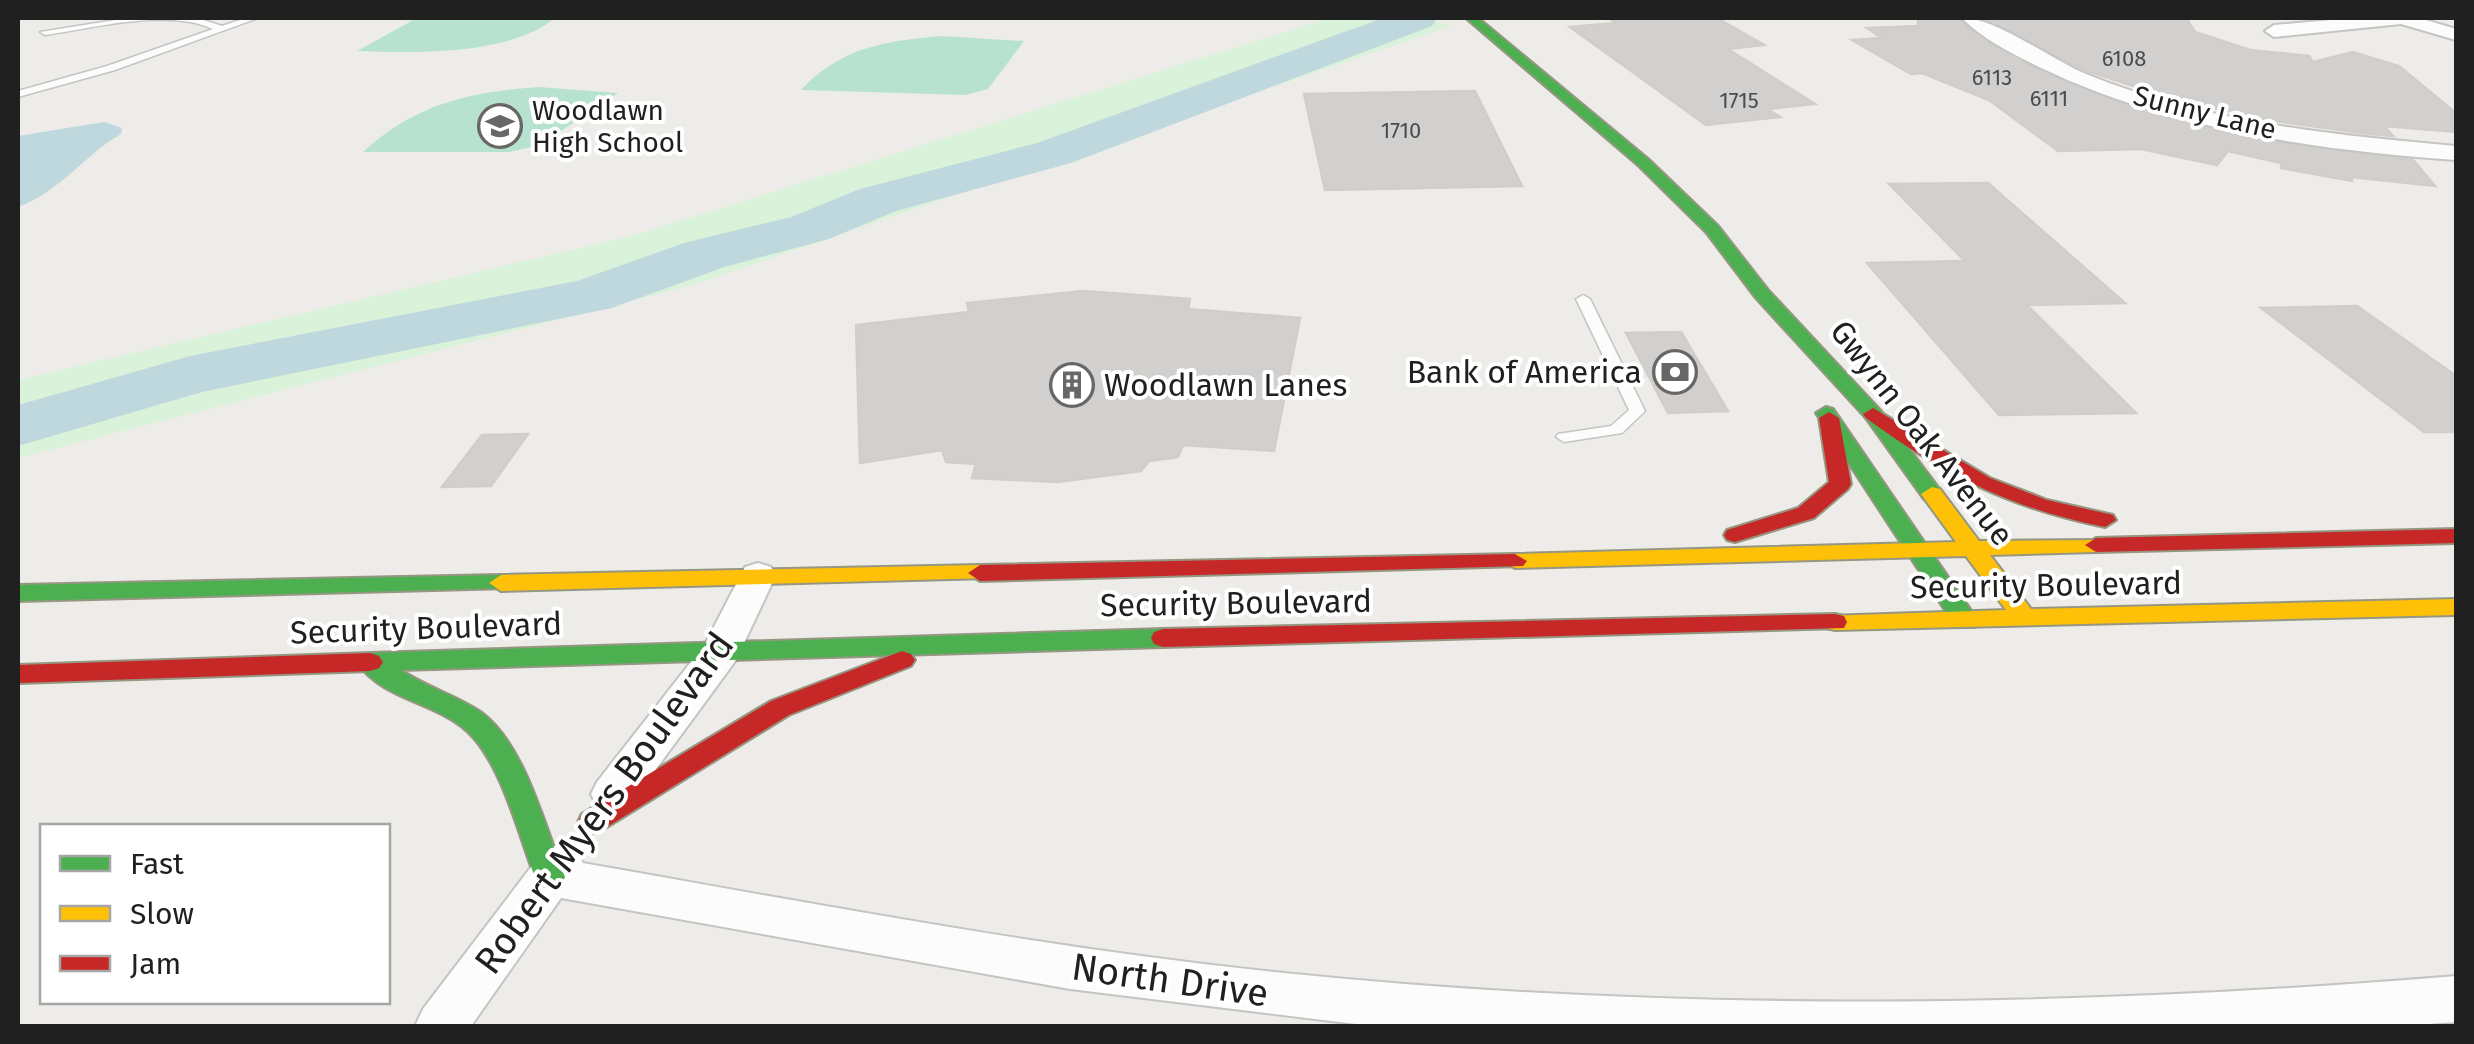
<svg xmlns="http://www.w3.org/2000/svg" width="2474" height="1044" font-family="'Fira Sans',sans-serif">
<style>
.park{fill:#d9f2d9}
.pitch{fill:#b8e2d0}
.water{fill:#bfd8de}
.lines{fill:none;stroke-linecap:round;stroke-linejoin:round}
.river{fill:#bfd8de;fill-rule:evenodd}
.building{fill:#d2d0ce;stroke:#d1ceca;stroke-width:2.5}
.lane-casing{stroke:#c5c4c3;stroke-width:3}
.street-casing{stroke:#c5c4c3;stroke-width:4}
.fast-casing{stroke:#959782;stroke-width:4}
.slow-casing{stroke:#959782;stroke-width:4}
.jam-casing{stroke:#959782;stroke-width:4}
.lane{fill:#fcfcfc;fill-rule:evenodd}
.street{fill:#fcfcfc;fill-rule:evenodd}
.fast{fill:#4caf50;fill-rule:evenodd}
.slow{fill:#ffc107;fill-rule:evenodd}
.jam{fill:#c62828;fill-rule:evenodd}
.labels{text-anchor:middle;stroke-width:8;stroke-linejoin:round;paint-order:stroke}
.far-number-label{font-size:22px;fill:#4c4c4c}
.far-poi-label{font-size:28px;fill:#202020;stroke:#fff;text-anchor:start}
.far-street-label{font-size:28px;fill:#202020;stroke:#fff}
.poi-label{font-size:32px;fill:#202020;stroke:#fff;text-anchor:end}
.street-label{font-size:32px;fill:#202020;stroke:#fff}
.near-street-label{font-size:38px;fill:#202020;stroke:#fff}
</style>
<rect width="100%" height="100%" fill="#eeece9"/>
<path class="park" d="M1330,18H1429L1451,26L689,286L18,458V380L635,235Z"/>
<path class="pitch" d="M417,18H555C509,56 414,53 357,51Z
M941,36L1024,41L988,89L966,95L801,90C841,47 885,41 941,36Z
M539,87L618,93L540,145L509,152H363C416,103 470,92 539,87Z"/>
<path class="water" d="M104,122L122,128L121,134C83,156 60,192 18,207V136Z"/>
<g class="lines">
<path class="river" d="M1383,18H1437L1432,26L1071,163L896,211L829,239L724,267L612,308L202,392L18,446V405L190,356L577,281L684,243L791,217L860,189L1037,143Z"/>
</g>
<path class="building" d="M1609,18H1717L1764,45L1728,49L1815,104L1767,109L1780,117L1706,125L1570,27L1616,23Z
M1918,18H1958L1977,36L2017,60L2138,110L2242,137L2413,160L2435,186L2351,177L2352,181L2281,168V163L2228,151L2217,165L2141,149L2058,151L1989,100L1922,73L1911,74L1852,40L1882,38L1867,28L1918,26Z
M1982,18H2186L2195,32L2250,50L2309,56L2313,62L2353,52L2399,66L2456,113V132L2384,126L2393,136L2362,133L2269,120L2177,100L2087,71Z
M1475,91L1522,186L1325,190L1304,94Z
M1988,183L2125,303L2027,305L2136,413L1999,415L1867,263L1965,261L1889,184Z
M1083,291L1190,299L1188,309L1300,318L1274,451L1183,445L1178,457L1149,461L1141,471L1058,482L972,478L976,464L946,462L942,450L860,463L856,325L969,312L967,303Z
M2357,306L2456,376V432H2424L2261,308Z
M1681,332L1728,411L1668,413L1626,333Z
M528,434L491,486L442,487L482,435Z"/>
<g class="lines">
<g class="lane-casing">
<path id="lane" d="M128,18H197L222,26L246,18H258L115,70L18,97V91L107,66L213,29C168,8 93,28 45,35L40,32Z
M1583,295L1590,299L1645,411L1622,433L1564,442L1556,437L1558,434L1611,426L1629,410L1576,299Z"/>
</g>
<g class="street-casing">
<path id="street" d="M1962,18C1993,16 2052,60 2086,74C2203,122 2331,135 2456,146V160C2315,150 2168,129 2039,67C2013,54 1982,39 1962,18Z
M2354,18H2419L2456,29V40L2401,24L2274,37L2265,31L2274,25Z
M758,563L771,567L776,575L736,660L629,806L613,811L597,806L591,794L597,782L705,644L745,567Z
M560,844L576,850L583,863C816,904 1049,949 1284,973C1673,1013 2067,1008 2456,976V1022L2402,1026H1372L1070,989L561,898L471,1026H415L423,1009L544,850Z"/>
</g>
<g class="fast-casing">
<path id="fast" d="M1466,18H1478L1648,159L1718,226L1768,290L1880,410L1943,494L1940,499H1924L1866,418L1756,298L1706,232L1638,165Z
M1826,407L1833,409L1974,615L1977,621L1974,627H1956L1816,413Z
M501,575L513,583L509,588L18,601V585Z
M1163,629L1172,632L1175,638L1172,644L1163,647L401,670C427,688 456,695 482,713C525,745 545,828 565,877L561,886L550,889L539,886L535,877C518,833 501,762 467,731C435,702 381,699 357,662L361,656L370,653Z"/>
</g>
<g class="slow-casing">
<path id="slow" d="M1932,487L1940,489L1979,541L2104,540L2107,545L2096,552L1990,555L2031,609L2456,599V615L1835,630L1826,628L1823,622L1826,616L2006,610L1966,556L1515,568L1503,561L1515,554L1956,542L1921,494Z
M980,565L988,568L992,573L988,578L501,591L489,583L501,575Z"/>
</g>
<g class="jam-casing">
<path id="jam" d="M1873,408L1990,478L2047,500L2113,515L2116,520L2105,527C2010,508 1944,475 1866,418L1863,414Z
M1829,412L1839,418L1851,484L1848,489L1814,518L1735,542L1727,540L1724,535L1727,530L1798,508L1829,482L1819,418Z
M2456,529V543L2096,552L2085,545L2096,538Z
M1515,554L1527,561L1523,566L980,581L968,573L980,565Z
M1835,614L1844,616L1847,622L1844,628L1163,647L1154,644L1151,638L1154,632L1163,629Z
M902,651L911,654L915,660L911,666L789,715L602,830L592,833L582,830L578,822L582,814L771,701Z
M370,653L379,656L383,662L379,668L370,671L18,683V665Z"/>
</g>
<use href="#lane" class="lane"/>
<use href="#street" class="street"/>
<use href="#fast" class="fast"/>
<use href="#slow" class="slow"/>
<use href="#jam" class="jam"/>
</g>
<defs>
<g id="school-ring" transform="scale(2.25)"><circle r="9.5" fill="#fff" stroke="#686766" stroke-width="1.5"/><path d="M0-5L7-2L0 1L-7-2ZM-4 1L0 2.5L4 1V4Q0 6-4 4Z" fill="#686766"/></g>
<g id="bank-ring" transform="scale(2.25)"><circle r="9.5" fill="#fff" stroke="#686766" stroke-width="1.5"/><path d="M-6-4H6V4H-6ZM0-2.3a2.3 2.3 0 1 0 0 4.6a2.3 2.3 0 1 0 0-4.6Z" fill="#686766"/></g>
<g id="building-ring" transform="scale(2.25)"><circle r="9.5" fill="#fff" stroke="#686766" stroke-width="1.5"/><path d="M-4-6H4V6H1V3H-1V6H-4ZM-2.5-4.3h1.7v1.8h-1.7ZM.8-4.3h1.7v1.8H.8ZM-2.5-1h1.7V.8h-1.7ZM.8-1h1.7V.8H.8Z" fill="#686766"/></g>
</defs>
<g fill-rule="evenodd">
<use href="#school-ring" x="500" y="126"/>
<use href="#bank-ring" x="1675" y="372"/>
<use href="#building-ring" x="1072" y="385"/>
</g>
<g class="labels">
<g class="far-number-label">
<text x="2124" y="66">6108</text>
<text x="1992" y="85">6113</text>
<text x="2049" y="106">6111</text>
<text x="1739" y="108">1715</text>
<text x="1401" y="138">1710</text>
</g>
<g class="far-poi-label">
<text x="532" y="120">Woodlawn<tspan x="532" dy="32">High School</tspan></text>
</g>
<g class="far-street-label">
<text transform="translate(2205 112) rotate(14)" y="10">Sunny Lane</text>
</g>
<g class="poi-label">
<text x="1642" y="383">Bank of America</text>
<text x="1104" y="396" text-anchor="start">Woodlawn Lanes</text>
</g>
<g class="street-label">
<text transform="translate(1922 433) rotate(52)" y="11">Gwynn Oak Avenue</text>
<text transform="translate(2046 585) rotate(-1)" y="11">Security Boulevard</text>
<text transform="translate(1236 603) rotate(-1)" y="11">Security Boulevard</text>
<text transform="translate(426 628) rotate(-2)" y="11">Security Boulevard</text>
</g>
<g class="near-street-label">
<text transform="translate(604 803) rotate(-54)" y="13">Robert Myers Boulevard</text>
<text transform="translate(1170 980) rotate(8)" y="13">North Drive</text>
</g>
</g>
<rect width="2474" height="1044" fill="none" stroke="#202020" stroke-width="40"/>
<rect x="40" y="824" width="350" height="180" fill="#ffffff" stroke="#a6a6a6" stroke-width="2.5"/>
<rect x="60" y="856" width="50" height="15" fill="#4caf50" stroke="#a6a6a6" stroke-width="2.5"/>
<text x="130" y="874" font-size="30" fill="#202020">Fast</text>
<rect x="60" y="906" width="50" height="15" fill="#ffc107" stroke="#a6a6a6" stroke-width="2.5"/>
<text x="130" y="924" font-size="30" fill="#202020">Slow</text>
<rect x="60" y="956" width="50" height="15" fill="#c62828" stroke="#a6a6a6" stroke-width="2.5"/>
<text x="130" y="974" font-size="30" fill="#202020">Jam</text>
</svg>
